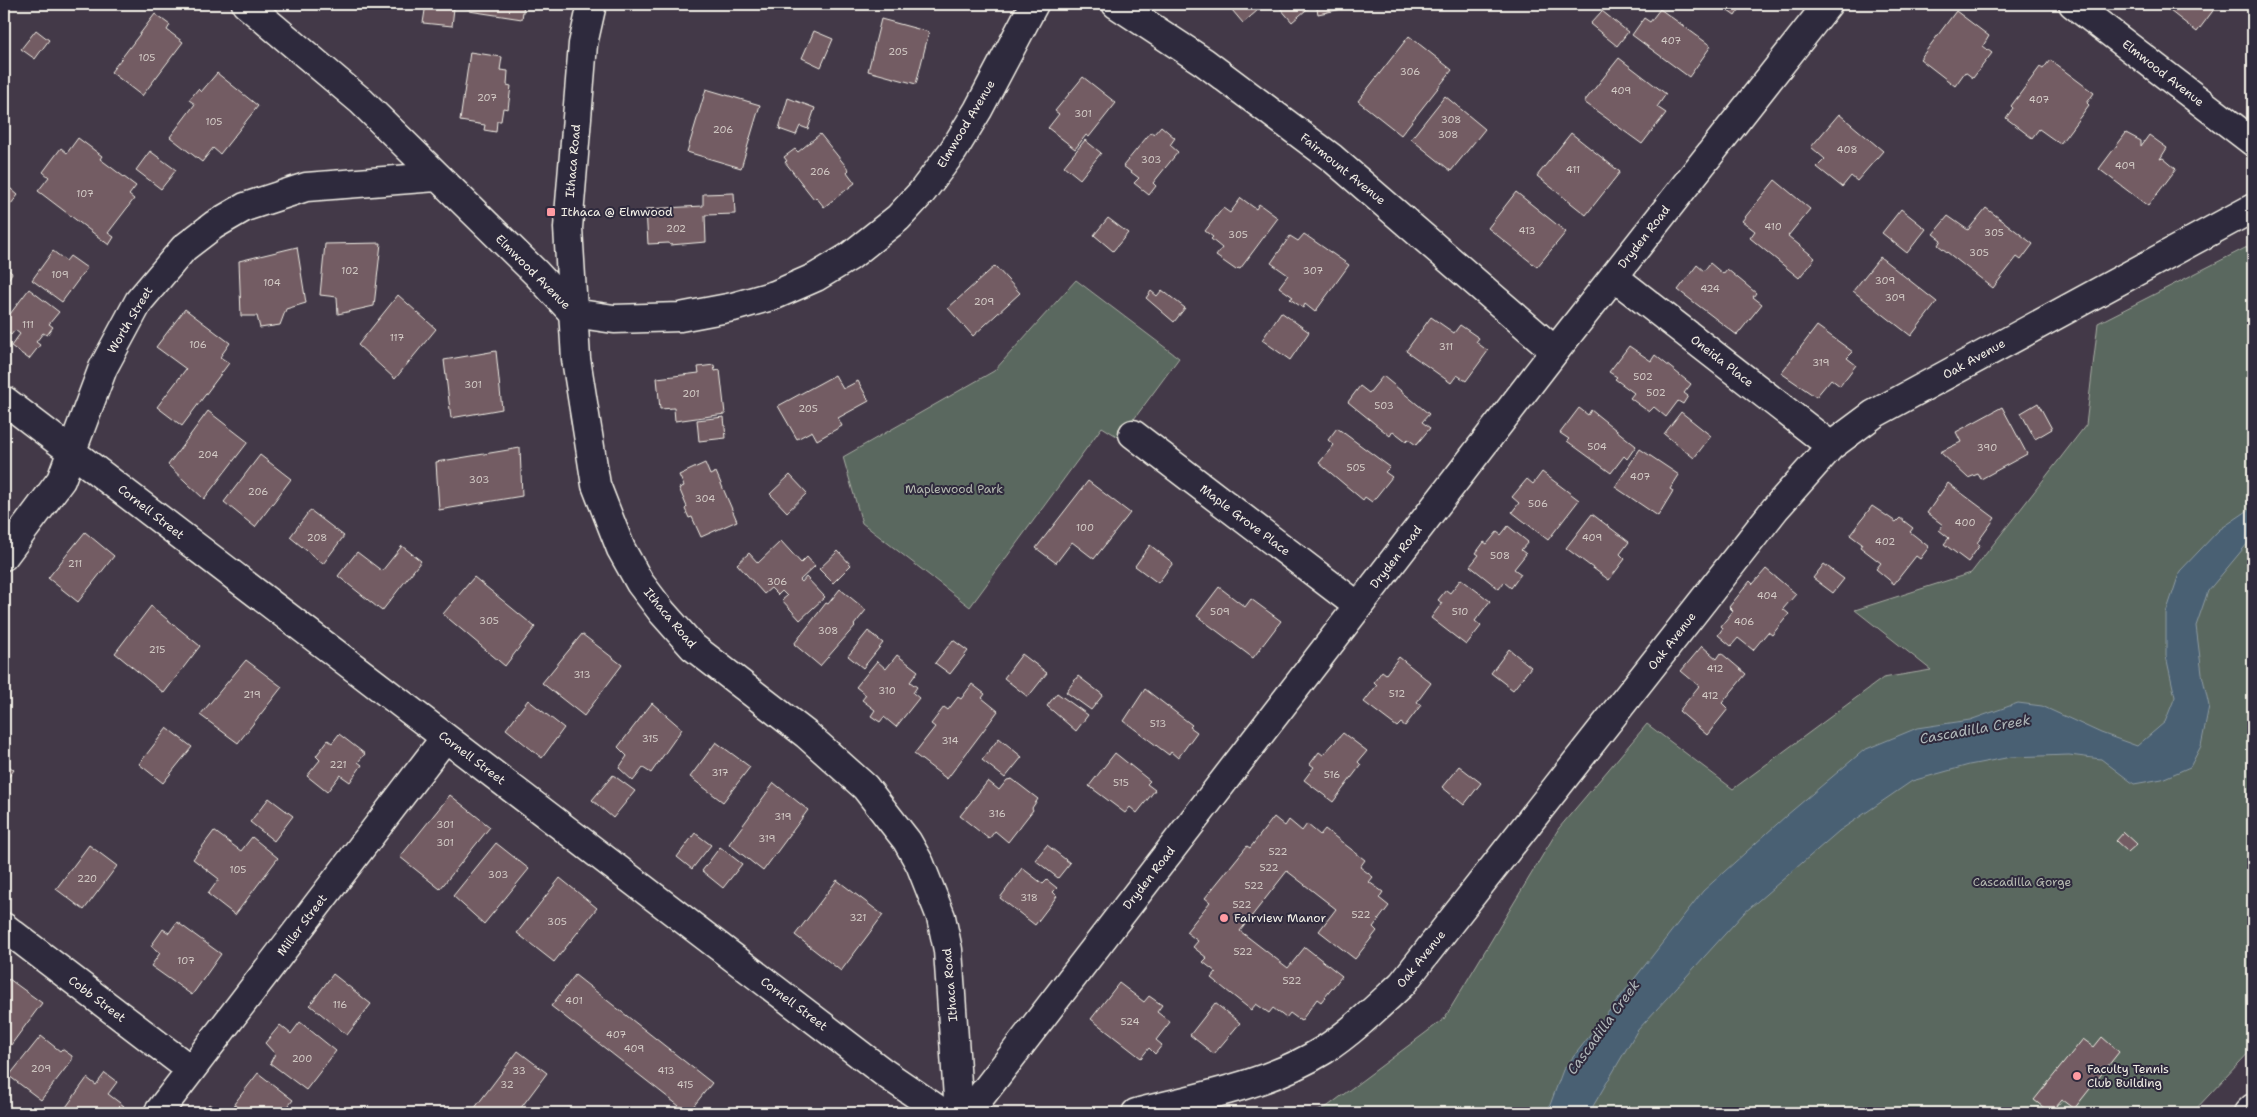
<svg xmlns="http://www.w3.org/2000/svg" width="2257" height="1117" font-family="'Shantell Sans',sans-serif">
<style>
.green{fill:#5a685e;stroke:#a7aca3}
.water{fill:#496073;stroke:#8d9aa2}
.building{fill:#735c63;stroke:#f4f1e8}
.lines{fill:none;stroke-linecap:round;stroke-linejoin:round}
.minor-casing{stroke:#f4f1e8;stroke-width:31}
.major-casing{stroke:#f4f1e8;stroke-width:31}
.minor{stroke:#2f2a3d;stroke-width:28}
.major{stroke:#2f2a3d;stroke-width:28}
.poi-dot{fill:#ff9aa2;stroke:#2f2a3d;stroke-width:2}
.labels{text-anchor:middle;stroke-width:4;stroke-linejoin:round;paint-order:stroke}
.number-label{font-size:10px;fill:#d4ccc7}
.street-label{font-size:12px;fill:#f4f1e8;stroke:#2f2a3d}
.poi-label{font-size:12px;fill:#f4f1e8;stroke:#2f2a3d;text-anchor:start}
.park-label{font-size:12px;fill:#b6bab1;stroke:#2f2a3d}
.water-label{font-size:14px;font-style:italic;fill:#b0b7b9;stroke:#2f2a3d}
</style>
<rect width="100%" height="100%" fill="#433948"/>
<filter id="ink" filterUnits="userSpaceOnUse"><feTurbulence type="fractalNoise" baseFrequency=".02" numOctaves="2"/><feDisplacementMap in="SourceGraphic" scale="10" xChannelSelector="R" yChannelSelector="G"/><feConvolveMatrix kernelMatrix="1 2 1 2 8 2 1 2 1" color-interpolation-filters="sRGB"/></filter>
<g filter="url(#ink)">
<path class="green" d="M2253,244V1048L2195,1110L2191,1113H1314L1328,1106L1444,1019L1559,828L1647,724L1733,789L1883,678L1931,670L1855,610L1971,573L2086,425L2098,323Z
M1076,280L1179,358L1120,438L1102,427L970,607L862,523L843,457L994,371Z"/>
<path class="water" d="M2253,507V537L2208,591L2196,626L2202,674L2209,706L2201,746L2190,767L2162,779L2134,784L2101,759L2069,755L2011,757L1969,765L1912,781L1839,831L1744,913L1637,1031L1589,1113H1547L1563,1070L1703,891L1787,815L1864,750L1917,728L1970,720L2018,703L2042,706L2101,733L2137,746L2165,722L2175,697L2166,656V613L2180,571L2219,530Z"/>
<path class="building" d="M426,4L454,8L452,26L423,23Z
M463,4H524L522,19L469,11L470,9L463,7Z
M1227,4H1265L1243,23Z
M1285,4H1313L1292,22L1280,8Z
M1316,4H1341L1342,9L1318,14Z
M1718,4H1743L1735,16Z
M2161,4H2218L2197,32Z
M1660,9L1711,46L1689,77L1632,35L1644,18L1650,22Z
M1602,11L1628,32L1617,46L1590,24Z
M1956,11L1989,36L1983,46L1992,53L1973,78L1965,72L1955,86L1920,59Z
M155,14L170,25L167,30L183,42L142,96L111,72Z
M881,19L929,32L916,84L868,71Z
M36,30L49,40L35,59L21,49Z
M814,31L833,39L821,67L802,58Z
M1409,36L1452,70L1401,135L1358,101Z
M470,52L502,57L500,70L508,71L507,85L511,86L508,109L503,108L501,121H497L496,132L484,130L485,125L460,121Z
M1619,58L1666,94L1657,107L1666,113L1642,144L1584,102Z
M2050,60L2094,93L2087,103L2089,105L2060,144L2039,129L2032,138L2006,118L2013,108L2011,106L2040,67L2043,69Z
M217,73L258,106L220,154L213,148L202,162L170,137L195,104L189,100L198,89L201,92Z
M1083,77L1116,103L1089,137L1086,135L1075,149L1048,128L1059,114L1055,111Z
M706,89L760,105L741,168L687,152Z
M1445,96L1485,129L1451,171L1411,139Z
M788,98L815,108L808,129L800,126L796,135L779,129Z
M1839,114L1883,151L1857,181L1851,176L1842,187L1817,167L1825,159L1811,147Z
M1161,126L1175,138L1170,145L1178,152L1153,183L1156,186L1149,195L1134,183L1139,178L1123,166L1151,132L1154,134Z
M1571,133L1620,172L1586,215L1537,176Z
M2126,133L2141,141V146L2149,135L2167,148L2160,159L2163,158L2176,169L2148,206L2099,169Z
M820,134L849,170L847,172L855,183L824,207L816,197L814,199L785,162L787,161L784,157L795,149L798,152Z
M78,138L102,156L100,159L136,186L129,195L134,199L108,233L114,237L109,245L38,191L49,177L43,172L61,148L67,153Z
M1085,140L1101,153L1080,179L1064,166Z
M150,151L176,170L161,189L136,170Z
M1775,180L1810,209L1788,236L1815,258L1799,278L1750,238L1755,231L1742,221Z
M4,183L18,195L4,213Z
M1516,192L1566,232L1537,267L1488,228Z
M734,193L735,214L705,215L706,242L670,245L669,243L648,244L646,209L703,206V194Z
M1241,198L1256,209L1259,204L1278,218L1240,269L1238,268L1236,270L1216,256L1222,248L1211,239L1213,237L1205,231L1223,208L1230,213Z
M1986,208L2033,244L2021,260L2017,257L1993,288L1938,245L1941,240L1933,234L1948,216L1968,230Z
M1901,209L1926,229L1907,253L1882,233Z
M1108,218L1128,233L1113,251L1094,235Z
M1304,234L1349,265L1315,312L1305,304L1303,308L1290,299L1293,297L1279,287L1288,275L1271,263L1290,236L1298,241Z
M381,243L374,306L338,314L337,297L320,295L325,244Z
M297,247L306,303L286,309L280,325L260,328L257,316H241L239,261Z
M53,251L66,261L70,256L87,268L62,302L32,280Z
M1880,257L1937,302L1911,336L1853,291Z
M1710,263L1723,274L1727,269L1756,293L1753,297L1762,304L1737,335L1678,290L1697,265L1704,271Z
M4,266L12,273L4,287Z
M995,266L1020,293L973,336L948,308Z
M29,289L59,312L49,324L53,327L47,335L43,333L36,342L40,345L29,359L11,346L20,334L15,330L11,335L4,329L6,325L4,322Z
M1162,290L1185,308L1174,322L1146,298L1151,291L1157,296Z
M398,295L436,329L395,379L358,345Z
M185,309L230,343L220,357L229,363L182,426L157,407L186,369L156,347Z
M1281,312L1309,332L1290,360L1262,340Z
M1431,317L1454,333L1460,325L1479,338L1476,342L1488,351L1466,381L1457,375L1451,383L1406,351Z
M1817,326L1853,352L1847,358L1856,365L1840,386L1831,379L1816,397L1781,373Z
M1629,346L1651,361L1655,355L1691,384L1684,393L1688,396L1683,404L1678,401L1666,417L1654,407L1649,412L1630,398L1634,393L1615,379L1617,377L1609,372Z
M496,351L502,409L451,418L444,360Z
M714,365L715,371L720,370L725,414L675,421L674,408L660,409L657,378L699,373L698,367Z
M835,375L843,389L858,381L869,401L838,418L842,426L817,440L812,431L797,439L778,406Z
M1383,376L1429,414L1422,422L1430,428L1416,445L1408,439L1406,441L1393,431L1390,436L1348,402L1360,386L1369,393Z
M2038,403L2052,429L2035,439L2021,413Z
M2002,407L2027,454L1981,479L1978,474L1968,478L1940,452L1961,442L1956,432Z
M1579,408L1588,415L1591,410L1636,446L1627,459L1624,456L1611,473L1567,441L1569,439L1560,433Z
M208,411L248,442L204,499L168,465Z
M1681,412L1711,436L1694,458L1664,434Z
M724,417L726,438L699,441L697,420Z
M1337,428L1390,467L1385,472L1392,477L1372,502L1365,497L1363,500L1319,463L1334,445L1328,440Z
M520,448L522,496L439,510L436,462Z
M1640,449L1679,475L1670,489L1673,491L1658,516L1615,487Z
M260,455L291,479L255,527L224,502Z
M705,463L710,475L716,472L737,521L701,537L692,517L689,518L685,509L687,507L679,488L684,486L679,475Z
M1542,472L1579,500L1548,540L1512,512L1519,503L1512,497L1527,479L1533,484Z
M790,475L807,493L787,512L770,494Z
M1088,481L1130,513L1094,559L1072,542L1056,563L1036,548Z
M1948,483L1995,518L1977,543L1980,545L1968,562L1944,544L1949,538L1939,530L1943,525L1927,513Z
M1872,506L1896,522L1900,518L1913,528L1910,532L1929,547L1920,559L1916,556L1894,584L1876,569L1881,563L1860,547L1862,544L1850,535Z
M310,510L344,536L323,564L290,537Z
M1592,514L1629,542L1620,554L1625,559L1609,580L1566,548Z
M1508,526L1528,542L1521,550L1526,554L1514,569L1521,574L1511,588L1504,582L1499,589L1470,566L1479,555L1476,553L1484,542L1487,544L1497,532L1501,535Z
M85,532L114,556L78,602L48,578Z
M781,541L801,563L807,557L815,566L800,580L802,582L806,577L825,597L800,620L782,600L787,596L782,591L778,595L771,588L764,594L737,564L749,553L758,563Z
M1150,545L1173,563L1158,583L1135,566Z
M402,546L421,561L382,611L338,576L357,552L382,571Z
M838,551L851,565L833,583L819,569Z
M1824,564L1844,579L1833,593L1813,578Z
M1766,569L1796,594L1783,609L1789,614L1772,635L1768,632L1753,650L1738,638L1731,646L1718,635L1723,628L1721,626L1733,611L1729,607L1750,581L1753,584Z
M474,577L535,627L505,666L443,614Z
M1461,579L1490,601L1475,621L1481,626L1466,645L1431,618L1442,603L1438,600L1446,590L1450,593Z
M1219,587L1245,607L1251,599L1281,621L1253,658L1197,616Z
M840,589L866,610L854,625L855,626L820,666L794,644L826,603L828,604Z
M151,606L200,646L164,693L115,653Z
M868,631L883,643L863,668L848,656Z
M582,634L622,665L584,716L542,683Z
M953,640L968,651L950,674L935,663Z
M1702,646L1717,659L1721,653L1746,674L1722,703L1728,709L1707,735L1679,711L1699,686L1681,671Z
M1509,649L1531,667L1513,690L1491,673Z
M1022,654L1047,673L1028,697L1004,678Z
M897,655L918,671L910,682L917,687L913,693L919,698L896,727L884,717L880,722L871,716L875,710L862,700L866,695L856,687L877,661L886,669Z
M1399,657L1431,683L1417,702L1421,705L1405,726L1401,723L1397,727L1364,702L1377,685L1374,682L1382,671L1386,674Z
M246,660L282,687L238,743L200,715Z
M1078,676L1103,695L1091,710L1066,692Z
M972,684L985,694L982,698L998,711L947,779L914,754L935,727L931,724L944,707L948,710L958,697L961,699Z
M1145,689L1192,725L1190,727L1197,732L1178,758L1171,752L1169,755L1124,721Z
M1057,693L1088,715L1076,731L1047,706Z
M528,700L564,728L542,758L506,729Z
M652,703L682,729L651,773L643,768L633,781L619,768L627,756L618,747Z
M167,728L192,747L163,783L139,764Z
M1343,733L1367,751L1358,762L1361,765L1333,802L1304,780L1314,767L1310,764L1319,752L1323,755Z
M339,734L365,754L358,762L362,765L350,782L340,775L327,792L307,776L320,760L316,756L328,740L332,743Z
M999,738L1022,757L1005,778L982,760Z
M716,742L750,767L723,802L690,777Z
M1115,753L1150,781L1147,784L1155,790L1137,813L1130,807L1125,813L1089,786Z
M4,762L14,770L4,783Z
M1459,766L1481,783L1464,805L1442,787Z
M613,775L635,791L613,818L592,800Z
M1012,779L1038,799L1032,808L1033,810L1008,842L995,831L989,839L960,816L988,781L999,790L1007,780Z
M774,783L808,810L763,871L729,844Z
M450,795L490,827L440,889L400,857Z
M269,798L293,816L274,841L250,822Z
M1274,817L1285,826L1289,820L1302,831L1307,824L1320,835L1325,829L1365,860L1360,867L1373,877L1369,882L1383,892L1379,898L1389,906L1373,927L1377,931L1355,959L1319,931L1336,909L1287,871L1240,931L1288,968L1305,947L1342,976L1321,1002L1317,999L1301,1021L1290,1013L1286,1018L1273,1008L1269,1013L1256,1004L1251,1010L1211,978L1216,972L1203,962L1207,958L1193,947L1198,941L1186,932L1210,902L1205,898L1247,846L1250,848Z
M214,831L241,851L252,837L278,858L235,915L208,894L219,879L193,859Z
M2124,832L2137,844L2128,852L2116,841Z
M695,833L711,845L692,869L677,857Z
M496,843L529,869L484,924L453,896Z
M89,845L117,866L84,910L56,889Z
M1047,845L1070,863L1058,878L1035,860Z
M720,847L742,864L723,888L702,871Z
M1022,868L1043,884L1047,880L1057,888L1053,892L1057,896L1035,925L1000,898Z
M560,878L597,908L554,962L517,933Z
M837,880L883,915L841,971L795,935Z
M177,922L221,954L192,995L151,966L160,953L151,946L163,929L169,933Z
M333,974L371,1004L347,1035L310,1005Z
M575,975L712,1083L688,1113L551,1006Z
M9,979L42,1003L8,1049L4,1045V986Z
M1119,983L1144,1002L1149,996L1162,1005L1157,1012L1170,1022L1156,1040L1162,1045L1155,1054L1149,1048L1141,1058L1091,1019Z
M1215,1003L1240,1023L1214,1054L1190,1035Z
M300,1022L336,1051L306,1090L270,1063L275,1054L265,1043L280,1025L291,1034Z
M41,1036L60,1051L62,1049L72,1056V1060L41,1100L9,1076Z
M2102,1037L2119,1052L2074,1109L2062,1100L2051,1113L2034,1100L2083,1039L2094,1047Z
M518,1051L547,1073L517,1113H471Z
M105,1073L117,1082L108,1094L124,1106L118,1113H69L64,1110L87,1078L96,1085Z
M258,1073L293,1100L283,1113H246L234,1104Z
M209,1104L221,1113H202Z"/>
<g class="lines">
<g class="minor-casing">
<path id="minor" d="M246,4L361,101L536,273L573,313L614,319L680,317L733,307L775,295L816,277L849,257L898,218L922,192L953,151L978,110L1034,4
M1116,4L1204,62L1332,158L1555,351
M2073,4L2253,142
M1614,277L1831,446
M4,400L883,1072L943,1113
M1133,434L1358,606
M4,556L61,480L103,368L139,301L184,248L214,225L245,207L306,187L436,177
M4,927L191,1070
M158,1113L445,738
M968,1113L1555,351L1828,4
M1136,1113C1199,1097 1268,1085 1324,1050C1353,1031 1377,1007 1402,984L1775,509L1831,446L1874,414L2253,208
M2248,1113L2253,1108"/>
</g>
<g class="major-casing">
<path id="major" d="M592,4L583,44L568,228L576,359L596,485L621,549L640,583L662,612L693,647L807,735L865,787L907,841L920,864L941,917L948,950L959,1113"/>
</g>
<use href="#minor" class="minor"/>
<use href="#major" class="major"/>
</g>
</g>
<g class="poi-dot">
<rect x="546" y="207" width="10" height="10" rx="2.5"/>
<circle cx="1224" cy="918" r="5"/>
<circle cx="2077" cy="1076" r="5"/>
</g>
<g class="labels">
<g class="number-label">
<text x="1671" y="44">407</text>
<text x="898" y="55">205</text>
<text x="147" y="61">105</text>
<text x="1410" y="75">306</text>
<text x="1621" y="94">409</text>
<text x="487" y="101">207</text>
<text x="2039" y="103">407</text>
<text x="1083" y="117">301</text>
<text x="1451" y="123">308</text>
<text x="214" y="125">105</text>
<text x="723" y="133">206</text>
<text x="1448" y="138">308</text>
<text x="1847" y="153">408</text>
<text x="1151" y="163">303</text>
<text x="2125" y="169">409</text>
<text x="1573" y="173">411</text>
<text x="820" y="175">206</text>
<text x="85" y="197">107</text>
<text x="1773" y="230">410</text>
<text x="676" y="232">202</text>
<text x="1527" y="234">413</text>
<text x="1994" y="236">305</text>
<text x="1238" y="238">305</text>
<text x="1979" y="256">305</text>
<text x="350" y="274">102</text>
<text x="1313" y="274">307</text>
<text x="60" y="278">109</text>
<text x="1885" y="284">309</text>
<text x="272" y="286">104</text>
<text x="1710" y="292">424</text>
<text x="1895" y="301">309</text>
<text x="984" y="305">209</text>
<text x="28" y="328">111</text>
<text x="397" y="341">117</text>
<text x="198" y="348">106</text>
<text x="1446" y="350">311</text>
<text x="1821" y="366">319</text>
<text x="1643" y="380">502</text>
<text x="473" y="388">301</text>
<text x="1656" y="396">502</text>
<text x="691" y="397">201</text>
<text x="1384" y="409">503</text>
<text x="808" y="412">205</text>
<text x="1597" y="450">504</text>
<text x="1987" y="451">390</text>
<text x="208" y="458">204</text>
<text x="1356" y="471">505</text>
<text x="1640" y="480">407</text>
<text x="479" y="483">303</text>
<text x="258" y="495">206</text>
<text x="705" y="502">304</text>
<text x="1538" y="507">506</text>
<text x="1965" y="526">400</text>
<text x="1085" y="531">100</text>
<text x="317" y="541">208</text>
<text x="1592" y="541">409</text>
<text x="1885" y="545">402</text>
<text x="1500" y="559">508</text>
<text x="75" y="567">211</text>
<text x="777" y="585">306</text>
<text x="1767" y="599">404</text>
<text x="1220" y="615">509</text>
<text x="1460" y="615">510</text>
<text x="489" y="624">305</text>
<text x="1744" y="625">406</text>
<text x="828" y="634">308</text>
<text x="157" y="653">215</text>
<text x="1715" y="672">412</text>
<text x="582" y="678">313</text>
<text x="887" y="694">310</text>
<text x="1397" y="697">512</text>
<text x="252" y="698">219</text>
<text x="1710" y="699">412</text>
<text x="1158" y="727">513</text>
<text x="650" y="742">315</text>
<text x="950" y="744">314</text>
<text x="338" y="768">221</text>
<text x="720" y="776">317</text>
<text x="1332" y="778">516</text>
<text x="1121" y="786">515</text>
<text x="997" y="817">316</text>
<text x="783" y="820">319</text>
<text x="445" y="828">301</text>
<text x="767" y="842">319</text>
<text x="445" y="846">301</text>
<text x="1278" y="855">522</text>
<text x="1269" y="871">522</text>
<text x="238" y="873">105</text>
<text x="498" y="878">303</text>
<text x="87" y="882">220</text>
<text x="1254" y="889">522</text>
<text x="1029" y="901">318</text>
<text x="1242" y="908">522</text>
<text x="1361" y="918">522</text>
<text x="858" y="921">321</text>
<text x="557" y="925">305</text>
<text x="1243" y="955">522</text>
<text x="186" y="964">107</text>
<text x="1292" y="984">522</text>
<text x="574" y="1004">401</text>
<text x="340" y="1008">116</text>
<text x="1130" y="1025">524</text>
<text x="616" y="1038">407</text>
<text x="634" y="1052">409</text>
<text x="302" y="1062">200</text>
<text x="41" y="1072">209</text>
<text x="519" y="1074">33</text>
<text x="666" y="1074">413</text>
<text x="507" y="1088">32</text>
<text x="685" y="1088">415</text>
</g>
<g class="street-label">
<text transform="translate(2163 73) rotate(38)" y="4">Elmwood Avenue</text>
<text transform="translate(966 124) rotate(-59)" y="4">Elmwood Avenue</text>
<text transform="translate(573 161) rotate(-85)" y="4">Ithaca Road</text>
<text transform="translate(1343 169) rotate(39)" y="4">Fairmount Avenue</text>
<text transform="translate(1644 237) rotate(-52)" y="4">Dryden Road</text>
<text transform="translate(533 272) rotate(45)" y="4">Elmwood Avenue</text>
<text transform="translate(130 320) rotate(-59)" y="4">Worth Street</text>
<text transform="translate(1974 359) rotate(-29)" y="4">Oak Avenue</text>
<text transform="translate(1722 361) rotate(38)" y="4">Oneida Place</text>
<text transform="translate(151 512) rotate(38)" y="4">Cornell Street</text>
<text transform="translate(1245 520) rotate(37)" y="4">Maple Grove Place</text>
<text transform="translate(1396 557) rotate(-52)" y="4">Dryden Road</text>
<text transform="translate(670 618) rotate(50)" y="4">Ithaca Road</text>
<text transform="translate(1672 641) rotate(-52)" y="4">Oak Avenue</text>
<text transform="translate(472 758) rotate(37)" y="4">Cornell Street</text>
<text transform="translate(1149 878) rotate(-52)" y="4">Dryden Road</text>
<text transform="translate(302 925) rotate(-53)" y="4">Miller Street</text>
<text transform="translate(1421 959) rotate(-51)" y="4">Oak Avenue</text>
<text transform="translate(950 985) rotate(-95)" y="4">Ithaca Road</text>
<text transform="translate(97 999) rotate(37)" y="4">Cobb Street</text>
<text transform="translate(794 1004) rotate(37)" y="4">Cornell Street</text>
</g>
<g class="poi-label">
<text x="561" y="216">Ithaca @ Elmwood</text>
<text x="1234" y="922">Fairview Manor</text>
<text x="2087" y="1073">Faculty Tennis<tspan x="2087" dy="14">Club Building</tspan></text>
</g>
<g class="park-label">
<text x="954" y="493">Maplewood Park</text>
<text x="2022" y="886">Cascadilla Gorge</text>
</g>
<g class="water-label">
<text transform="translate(1975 729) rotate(-10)" y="5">Cascadilla Creek</text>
<text transform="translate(1603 1027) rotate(-54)" y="5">Cascadilla Creek</text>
</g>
</g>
<rect width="2257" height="1117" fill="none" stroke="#2f2a3d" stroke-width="20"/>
<rect x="10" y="10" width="2237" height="1097" fill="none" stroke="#f4f1e8" stroke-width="2" filter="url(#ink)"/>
</svg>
